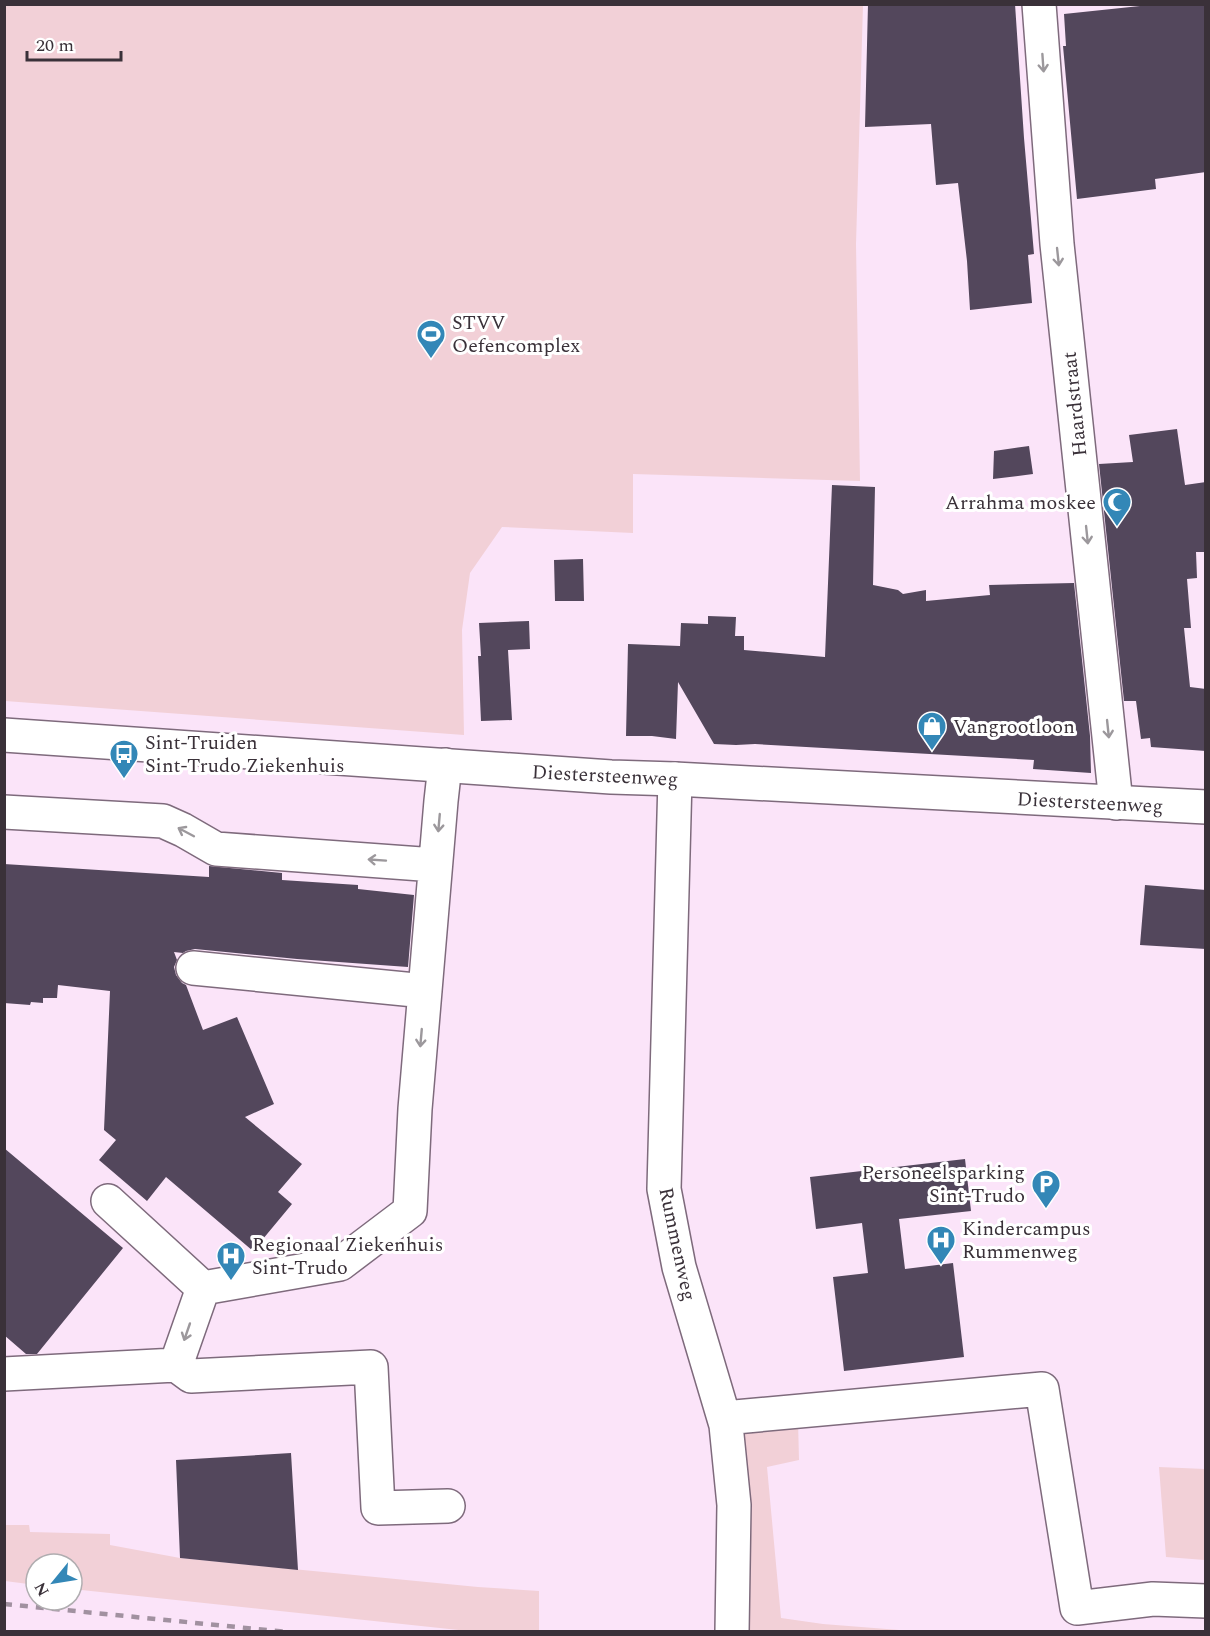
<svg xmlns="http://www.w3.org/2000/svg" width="1210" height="1636" font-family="Spectral,serif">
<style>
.green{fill:#f2d0d7}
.building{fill:#53475c}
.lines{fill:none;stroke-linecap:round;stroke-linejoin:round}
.minor-casing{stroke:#7e6a7c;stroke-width:36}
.major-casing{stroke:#7e6a7c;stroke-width:36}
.minor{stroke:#fff;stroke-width:33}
.major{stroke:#fff;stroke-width:33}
.rail{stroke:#a191a0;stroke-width:4.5;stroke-dasharray:8 8;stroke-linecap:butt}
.oneway{stroke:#9c989c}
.labels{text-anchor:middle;stroke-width:6;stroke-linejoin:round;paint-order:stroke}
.poi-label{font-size:20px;fill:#3a3139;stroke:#fff;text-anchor:start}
.street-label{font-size:20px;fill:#3a3139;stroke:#fff}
</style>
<rect width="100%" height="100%" fill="#fbe4f9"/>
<path class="green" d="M4,5H863L856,244L860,481L633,474V533L502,527L470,573L462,630L464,735L5,701Z
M798,1420L799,1460L767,1467L781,1618L823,1624L912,1631H745L740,1425Z
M1159,1467L1205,1469V1560L1166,1557Z
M4,1514H6L5,1525H29L30,1532L110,1534V1545L180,1558L478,1587L539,1591V1631H468L72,1589V1564H36V1585L5,1581Z"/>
<path class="building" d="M868,4H1015L1024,138L1034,254L1028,255L1032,303L970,310L967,261L958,183L936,185L931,124L865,127Z
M1159,4H1206V172L1155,179L1156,189L1077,199L1063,46H1066L1064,14Z
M1177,429L1185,485L1206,482V552H1196L1197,578L1187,579L1191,628H1184L1190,687L1206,689V751L1151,747L1150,738L1141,739L1136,701H1124L1099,464L1133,462L1129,435Z
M1029,446L1033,474L993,479L994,451Z
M832,485L875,487L873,585L898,590L903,594L926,590V601L990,595L989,585L1074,583L1090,736L1091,773L1033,769L1034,760L755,744L736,745L714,744L678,682L676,739L652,736H626L628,644L680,646L681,623L708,624V616L736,617L735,636H744V650L825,657Z
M583,559L584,601H555L554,560Z
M529,621L530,649L508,650L512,720L481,721L478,656H481L479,623Z
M4,864L209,877V866L282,873V880L358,885V889L414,895L408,967L297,959L195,949L186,951L183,953L174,952L177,960L174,967L176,975L182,983L186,985L203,1030L237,1017L274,1104L245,1117L302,1164L278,1192L292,1204L253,1251L166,1177L147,1201L99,1160L116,1140L104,1130L110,991L58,985L57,998H43V1003L31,1002L30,1005L4,1003Z
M1145,885L1206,890V949L1140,945Z
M4,1148L123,1248L37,1354H26L4,1335Z
M965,1159L971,1211L899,1219L905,1269L953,1263L964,1357L844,1371L833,1277L868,1273L862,1223L816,1229L810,1177Z
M291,1453L298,1570L180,1558L176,1460Z"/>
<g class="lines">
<g class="minor-casing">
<path id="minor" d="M1039,4L1057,244L1116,803
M675,779L664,1189L679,1267L726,1425L734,1505L732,1632
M4,812L163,821L183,830L216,849L435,865
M193,968L425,991
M108,1201L203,1288
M176,1365L203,1288L340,1264L410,1211L415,1109L441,801L445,765
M4,1374L176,1365L191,1376L371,1367L378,1508L448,1506
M724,1418L1042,1389L1077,1608L1153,1599L1206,1601"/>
</g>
<g class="major-casing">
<path id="major" d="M4,735L611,777L675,779L1206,807"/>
</g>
<use href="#minor" class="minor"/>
<use href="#major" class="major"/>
<path class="rail" d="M4,1604L287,1632"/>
</g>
<defs><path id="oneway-shaft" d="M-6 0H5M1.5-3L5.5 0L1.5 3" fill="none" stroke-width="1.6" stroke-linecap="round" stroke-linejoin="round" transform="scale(1.5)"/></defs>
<g class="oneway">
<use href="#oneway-shaft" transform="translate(1043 63) rotate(86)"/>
<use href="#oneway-shaft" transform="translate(1058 257) rotate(84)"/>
<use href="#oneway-shaft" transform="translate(1087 535) rotate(84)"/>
<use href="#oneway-shaft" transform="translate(1108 729) rotate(84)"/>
<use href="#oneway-shaft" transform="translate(439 823) rotate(95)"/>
<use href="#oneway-shaft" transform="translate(186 832) rotate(-152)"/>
<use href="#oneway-shaft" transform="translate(377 860) rotate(-176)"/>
<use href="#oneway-shaft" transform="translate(421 1038) rotate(95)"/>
<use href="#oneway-shaft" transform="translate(187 1332) rotate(109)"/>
</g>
<defs>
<g id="stadium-pin" transform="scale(1.5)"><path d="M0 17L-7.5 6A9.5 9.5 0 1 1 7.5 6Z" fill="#3387b7" stroke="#fff"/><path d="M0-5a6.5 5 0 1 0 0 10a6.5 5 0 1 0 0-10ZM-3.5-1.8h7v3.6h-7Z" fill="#fff"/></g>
<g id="mosque-pin" transform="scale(1.5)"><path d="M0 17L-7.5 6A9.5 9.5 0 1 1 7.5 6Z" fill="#3387b7" stroke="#fff"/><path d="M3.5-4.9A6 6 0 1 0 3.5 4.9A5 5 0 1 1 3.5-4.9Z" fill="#fff"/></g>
<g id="shop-pin" transform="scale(1.5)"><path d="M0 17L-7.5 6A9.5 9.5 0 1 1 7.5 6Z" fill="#3387b7" stroke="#fff"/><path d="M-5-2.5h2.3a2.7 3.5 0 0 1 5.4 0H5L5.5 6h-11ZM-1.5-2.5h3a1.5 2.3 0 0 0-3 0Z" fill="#fff"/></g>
<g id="bus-pin" transform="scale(1.5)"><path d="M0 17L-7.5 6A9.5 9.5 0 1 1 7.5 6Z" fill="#3387b7" stroke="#fff"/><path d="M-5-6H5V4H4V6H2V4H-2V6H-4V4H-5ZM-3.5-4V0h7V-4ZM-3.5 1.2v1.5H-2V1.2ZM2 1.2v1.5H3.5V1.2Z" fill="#fff"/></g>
<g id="parking-pin" transform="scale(1.5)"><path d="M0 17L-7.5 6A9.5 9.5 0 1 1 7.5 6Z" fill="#3387b7" stroke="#fff"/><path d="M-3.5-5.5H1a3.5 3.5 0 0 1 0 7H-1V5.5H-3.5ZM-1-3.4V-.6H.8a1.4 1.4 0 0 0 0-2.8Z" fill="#fff"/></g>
<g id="hospital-pin" transform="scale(1.5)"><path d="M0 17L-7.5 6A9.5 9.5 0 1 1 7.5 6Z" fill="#3387b7" stroke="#fff"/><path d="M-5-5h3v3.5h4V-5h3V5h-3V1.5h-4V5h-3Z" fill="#fff"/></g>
</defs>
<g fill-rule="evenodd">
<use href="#stadium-pin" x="431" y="334"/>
<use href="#mosque-pin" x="1117" y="502"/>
<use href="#shop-pin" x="932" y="726"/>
<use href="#bus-pin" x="124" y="754"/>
<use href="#parking-pin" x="1046" y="1184"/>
<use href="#hospital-pin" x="941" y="1240"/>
<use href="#hospital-pin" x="231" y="1256"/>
</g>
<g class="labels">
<g class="poi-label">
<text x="452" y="329">STVV<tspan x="452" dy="23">Oefencomplex</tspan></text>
<text x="1096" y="509" text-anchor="end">Arrahma moskee</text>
<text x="953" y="733">Vangrootloon</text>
<text x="145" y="749">Sint-Truiden<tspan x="145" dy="23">Sint-Trudo Ziekenhuis</tspan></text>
<text x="1025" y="1179" text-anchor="end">Personeelsparking<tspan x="1025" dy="23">Sint-Trudo</tspan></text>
<text x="962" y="1235">Kindercampus<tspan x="962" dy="23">Rummenweg</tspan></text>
<text x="252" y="1251">Regionaal Ziekenhuis<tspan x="252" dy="23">Sint-Trudo</tspan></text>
</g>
<g class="street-label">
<text transform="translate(1074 404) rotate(-96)" y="7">Haardstraat</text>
<text transform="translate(605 775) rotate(3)" y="7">Diestersteenweg</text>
<text transform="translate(1090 802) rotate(3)" y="7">Diestersteenweg</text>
<text transform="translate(678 1244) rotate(78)" y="7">Rummenweg</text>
</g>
</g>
<rect width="1210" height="1636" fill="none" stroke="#3a3139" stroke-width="12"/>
<g transform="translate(54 1582) rotate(240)"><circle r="28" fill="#ffffff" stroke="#b0adb0" stroke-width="1.5"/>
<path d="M0-4.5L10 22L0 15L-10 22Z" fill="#3387b7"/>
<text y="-9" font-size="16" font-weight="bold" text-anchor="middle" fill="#3a3139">N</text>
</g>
<path d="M27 51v9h94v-9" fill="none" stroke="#3a3139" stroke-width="3"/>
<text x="36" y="51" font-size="18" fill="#3a3139" stroke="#ffffff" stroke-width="4.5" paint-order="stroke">20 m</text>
</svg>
